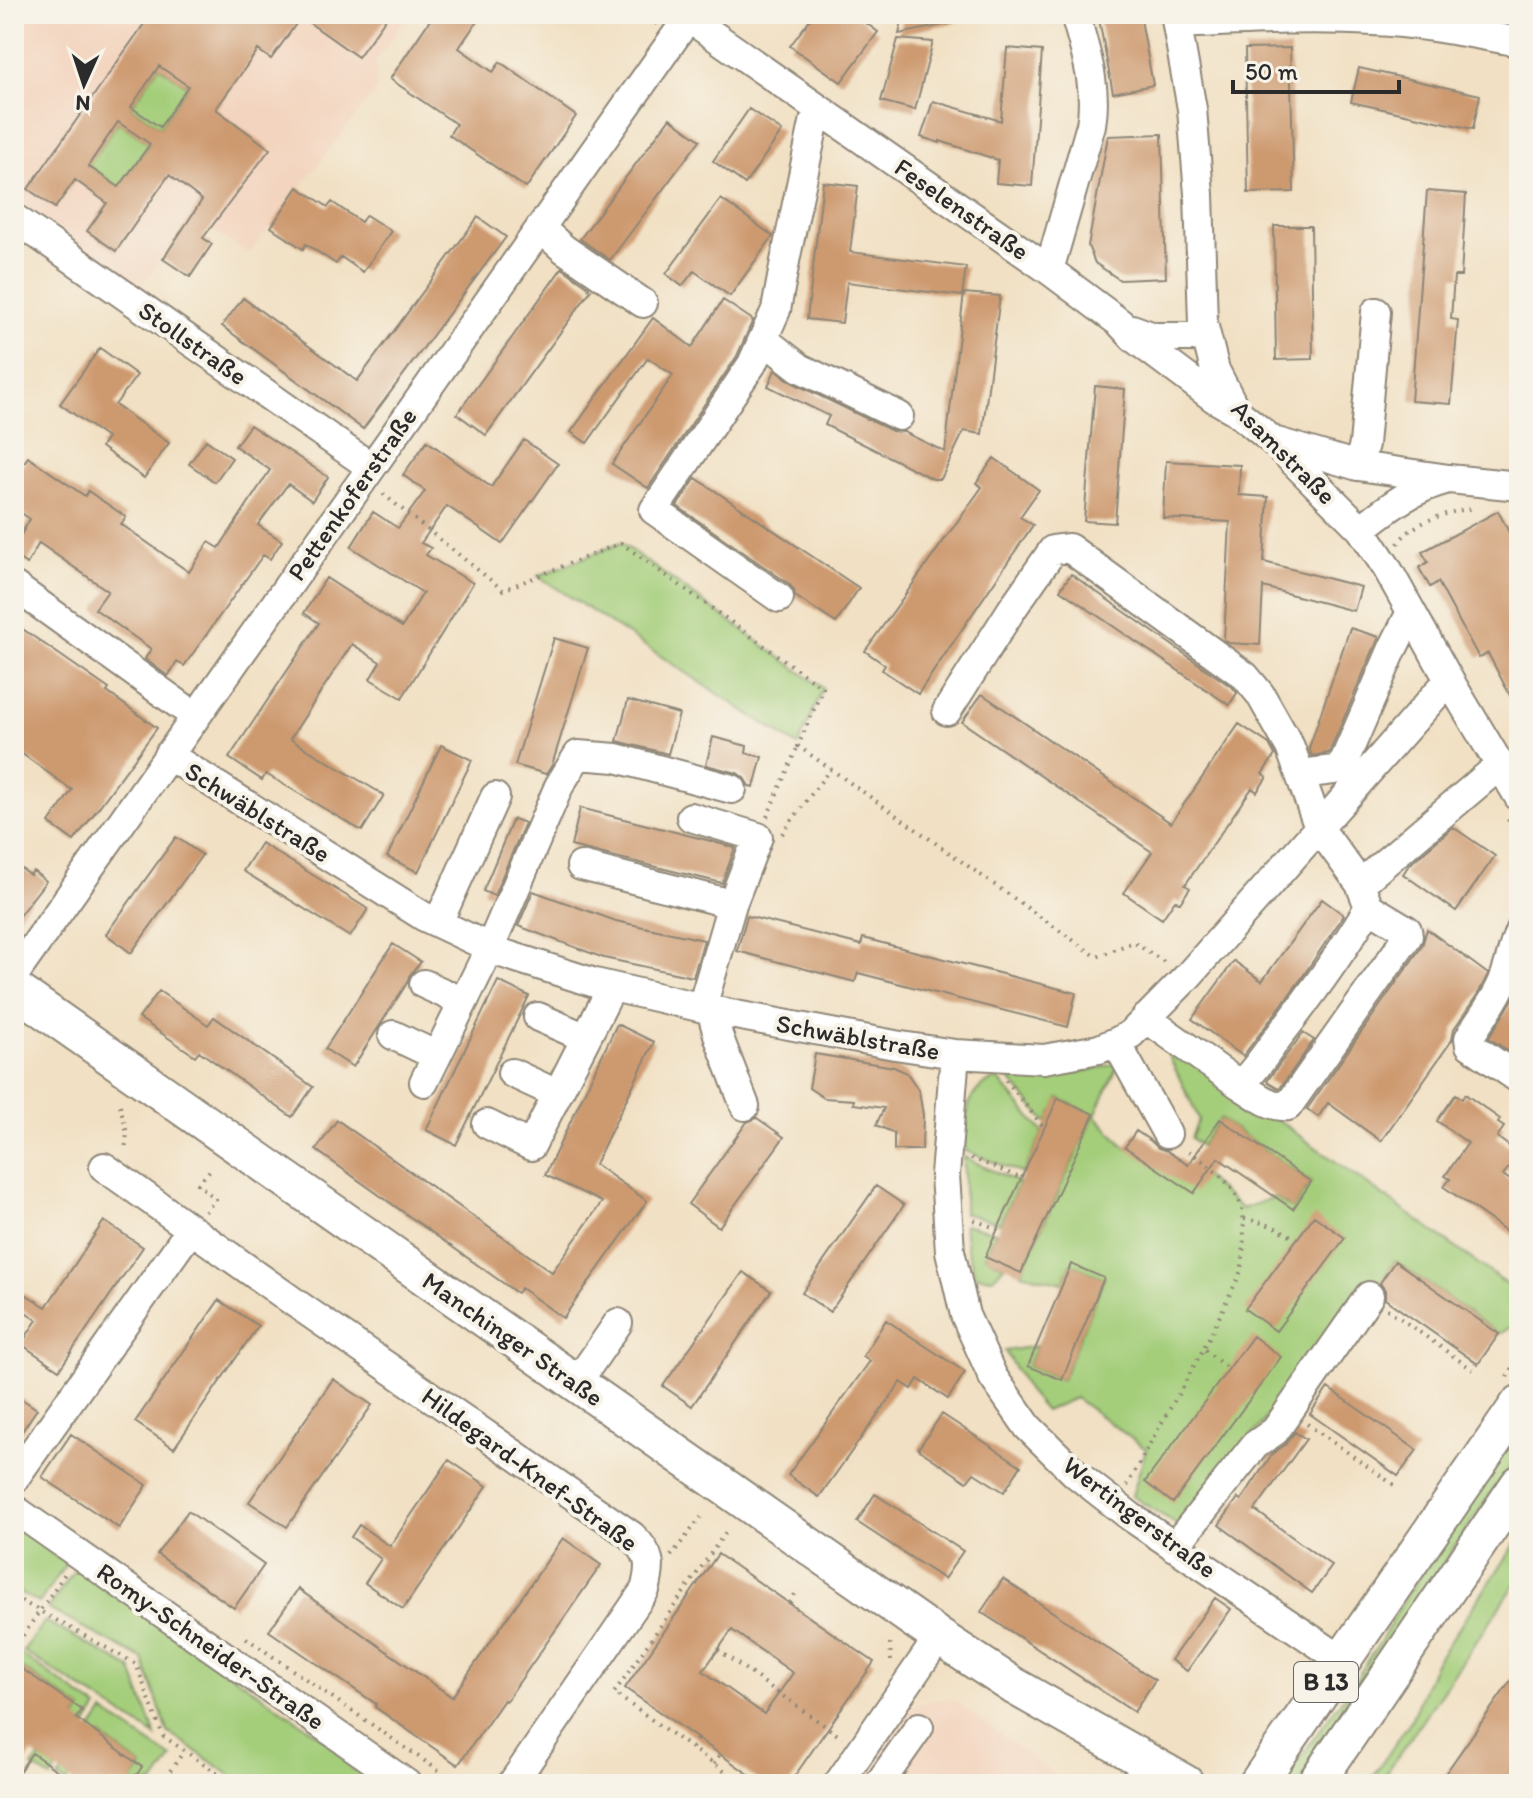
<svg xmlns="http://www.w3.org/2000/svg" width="1533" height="1798" font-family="Itim,sans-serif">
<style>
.built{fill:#f3d4be}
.green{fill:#a4ce7a;stroke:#687c52;stroke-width:2}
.building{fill:#cd9a6f;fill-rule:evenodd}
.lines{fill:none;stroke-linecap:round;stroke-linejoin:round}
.minor-casing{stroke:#8e8677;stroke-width:32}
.major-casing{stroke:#8e8677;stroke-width:40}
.path{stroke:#8e8677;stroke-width:4;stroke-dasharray:2 6;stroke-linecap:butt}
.minor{stroke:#fff;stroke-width:28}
.major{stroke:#fff;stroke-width:36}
.labels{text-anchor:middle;stroke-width:8;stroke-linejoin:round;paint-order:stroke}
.shield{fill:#f7f3e8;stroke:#686764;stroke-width:2}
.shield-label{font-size:24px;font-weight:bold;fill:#2b2b2b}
.street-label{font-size:26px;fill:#2b2b2b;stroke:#f7f3e8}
</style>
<rect width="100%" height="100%" fill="#f7f3e8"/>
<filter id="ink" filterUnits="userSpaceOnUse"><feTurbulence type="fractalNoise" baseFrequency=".0125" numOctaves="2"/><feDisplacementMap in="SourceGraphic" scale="16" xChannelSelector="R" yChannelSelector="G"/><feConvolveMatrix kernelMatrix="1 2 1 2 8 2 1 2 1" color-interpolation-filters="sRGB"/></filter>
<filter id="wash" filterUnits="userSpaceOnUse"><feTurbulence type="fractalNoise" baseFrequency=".006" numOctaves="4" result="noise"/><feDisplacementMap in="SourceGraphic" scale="32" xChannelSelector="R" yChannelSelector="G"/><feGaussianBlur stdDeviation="1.8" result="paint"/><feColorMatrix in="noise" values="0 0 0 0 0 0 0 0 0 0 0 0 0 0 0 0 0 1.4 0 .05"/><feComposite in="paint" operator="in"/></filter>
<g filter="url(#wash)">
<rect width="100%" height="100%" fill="#f1e0c3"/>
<path class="built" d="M14,14H408L376,61V90L249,254L190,216L137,293L14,200Z
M950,1699L961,1705L1068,1784H851L893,1721L911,1706L938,1700Z"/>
<path class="green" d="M159,66L188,86L160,127L131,107Z
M118,122L150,144L119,187L88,166Z
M621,543L823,688L798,746L538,576Z
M1159,1035L1519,1293V1322L1499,1334L1395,1261L1374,1291L1359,1289L1185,1530L1132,1496L1146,1449L1075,1398L1045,1411L1027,1390L1005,1351L1036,1346L1028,1366L1062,1380L1104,1278L1071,1264L1063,1283L1021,1273L1094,1115L1059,1098L1047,1123L1007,1076C1046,1078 1081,1074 1119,1063L1095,1115L1125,1147L1205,1177L1242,1209L1275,1197L1293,1209L1311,1182L1220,1119L1201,1146L1191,1138L1199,1119Z
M998,1079L1043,1132L1023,1174L964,1150C965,1122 964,1086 998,1079Z
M964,1157L1019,1183L1000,1223L964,1213Z
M964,1224L996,1232L985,1256L1004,1266L993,1278L976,1276L967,1249Z
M1519,1427V1454L1454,1547L1420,1605L1299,1784H1294L1286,1778L1356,1679L1382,1639L1404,1600Z
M14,1523L68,1561L39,1603L14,1590Z
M1519,1539V1579L1379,1784H1368L1411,1720L1435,1663Z
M77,1567L376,1775L369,1784H243L168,1732L143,1659L48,1609Z
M45,1621L131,1668L156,1736L23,1651Z
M18,1652L98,1708L51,1778L32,1767L39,1758L46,1762L82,1710L23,1669L14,1680V1658Z
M104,1712L172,1758L154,1784H130L142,1767L101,1736L66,1783L58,1779Z"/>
<g id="blocks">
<path class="building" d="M151,14H389L358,57L301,17L271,59L258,50L216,109L270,149L203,238L212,244L190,277L163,259L202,200L169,175L116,251L87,231L107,203L75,180L55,208L28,189ZM159,66L188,86L160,127L131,107ZM118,122L150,144L119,187L88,166Z
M434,14H482L459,48L493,72L500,62L576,116L526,188L449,135L456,124L390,79Z
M814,14H854L878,32L841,82L790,46Z
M904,14H957L958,22L899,34Z
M1098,14H1140L1153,85L1113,93Z
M898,39L933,42L915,110L881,101Z
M1007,48L1042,51L1032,186L996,183L998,160L940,141V143L921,137L933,101L1001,121Z
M1290,48L1294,192L1248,193L1245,49Z
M1359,68L1480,95L1473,129L1351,102Z
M749,109L782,131L745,184L713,161Z
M670,118L700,140L610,260L580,239Z
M1162,134L1166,278L1120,280L1095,263L1088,246L1108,136Z
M823,182L858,186L850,252L966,267L962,296L847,282L842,323L807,319Z
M298,187L328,207L332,202L361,222L366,215L391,231L363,272L341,257L336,264L306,244L303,249L271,227Z
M1427,191L1466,194L1461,276H1454L1451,319L1458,320L1451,404L1411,401Z
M721,199L773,236L730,296L694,271L682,286L666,274Z
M478,217L506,237L363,429L222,326L243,298L357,381Z
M1274,226H1311L1313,359L1276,360Z
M562,268L589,287L588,289L591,290L486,435L457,414Z
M964,293L1000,296L982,434L964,431L941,479H933L825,425L829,416L768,386L775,370L793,383L892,431L904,432L945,452Z
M723,300L753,320L737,356L648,488L612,464L673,375L648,358L587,443L571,432L653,318L692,347Z
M100,348L137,375L115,405L169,443L144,478L101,447L107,438L60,404Z
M1095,386L1125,389L1115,523L1084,521Z
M250,425L328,477L312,501L288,484L258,525L282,541L270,559L263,555L184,666L177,662L168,676L145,659L151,649L95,609L108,591L39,543L27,564L14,556V547L30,519L14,508V477L28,457L85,496L88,491L126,517L121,524L189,572L209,542L219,548L270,470L235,446Z
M206,440L232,458L215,482L189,464Z
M524,440L558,464L502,544L447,506L421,543L431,548L426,555L473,583L402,698L370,679L380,662L352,644L290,739L384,795L362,831L266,774L262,780L229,758L319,623L304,613L326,578L402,627L423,593L351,547L373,512L398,528L425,491L403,475L427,441L491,487Z
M994,458L1039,490L1020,517L1033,525L918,694L882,670L885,665L865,651L982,487L976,483Z
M1166,461L1240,465L1239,495L1268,497L1264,562L1361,587L1354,611L1263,587L1260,645L1229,643L1224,640L1230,522L1163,518Z
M696,478L859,588L836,623L795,596L794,590L789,584L677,506Z
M1498,511L1513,540L1519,537V713L1488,653L1479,658L1438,582L1430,587L1419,568L1428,562L1422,552Z
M1071,574L1233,688L1237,693L1229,705L1060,590Z
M14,623L109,689L107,692L157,728L74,841L49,823L72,790L14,748Z
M1350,628L1379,637L1329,753L1312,756L1309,748Z
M554,638L588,648L552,765L546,774L515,765Z
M982,694L1171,823L1239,724L1269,744L1275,755L1262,774L1267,777L1257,792L1252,788L1185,885L1190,888L1180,903L1175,900L1162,919L1124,893L1152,852L962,722Z
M628,700L679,714L668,754L617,741Z
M713,737L747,746L746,753L762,757L754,787L749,786L744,778L737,773L706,765Z
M441,745L472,760L418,872L387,857Z
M580,808L707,840L735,848L722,883L571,846Z
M513,819L525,823L494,896L483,891Z
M1453,827L1495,856L1456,911L1403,874L1409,865Z
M176,837L202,855L131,953L106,934Z
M261,843L368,909L350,937L243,871Z
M14,863L30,875L33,871L46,881L14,922Z
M533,891L616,921L704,940L693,977L604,958L518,926Z
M1322,899L1344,915L1301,979L1243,1056L1192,1019L1234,961L1262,981Z
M747,916L861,945L863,938L1076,993L1068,1027L858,973L855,982L737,951Z
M1427,929L1488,974L1479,992L1454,1029L1452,1040L1381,1141L1328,1103L1318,1117L1307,1109L1422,946Z
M393,944L421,962L409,976L407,983L353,1067L325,1049Z
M498,981L529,996L456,1145L426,1130Z
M159,991L208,1025L214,1017L313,1087L292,1117L199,1051L195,1056L139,1018Z
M1516,994L1519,996V1058L1489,1038Z
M617,1024L654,1042L595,1164L647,1201L563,1318L521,1288L517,1293L316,1150L337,1120L552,1272L602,1202L545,1175Z
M1303,1033L1314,1040L1280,1088L1277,1087L1267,1081Z
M815,1054L894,1067L907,1073L919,1091L923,1115L922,1150H894V1133L876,1125L884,1108L853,1104L854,1100L824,1098L809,1088Z
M1456,1094L1462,1099L1465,1094L1500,1119L1498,1123L1504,1127L1497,1137L1513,1149L1510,1154L1516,1158L1503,1175L1519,1186V1240L1444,1187L1450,1179L1445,1176L1468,1143L1437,1121Z
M1058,1098L1094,1114L1021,1273L985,1257Z
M757,1118L784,1137L719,1227L688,1204L747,1122Z
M1220,1119L1311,1182L1293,1209L1218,1158L1194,1193L1125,1147L1136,1131L1151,1141L1158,1148L1167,1151L1188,1165Z
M876,1186L904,1205L830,1312L802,1293Z
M1314,1216L1345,1238L1276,1331L1245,1309Z
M104,1221L143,1247L59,1370L21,1344L37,1320L14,1304V1287L46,1307Z
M1395,1261L1499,1334L1478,1364L1385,1299V1290L1380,1283Z
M1071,1264L1104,1278L1062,1380L1028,1366Z
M743,1272L771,1291L692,1406L663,1386Z
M219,1300L258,1326L174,1448L135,1422Z
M886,1320L965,1372L948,1399L918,1379L912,1389L901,1382L819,1497L788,1475L870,1361L863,1356Z
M1253,1336L1281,1357L1173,1503L1145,1482Z
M333,1379L372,1405L287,1527L249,1502Z
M1328,1388L1417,1450L1398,1476L1310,1414Z
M14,1394L37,1409L14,1443Z
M942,1414L1021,1466L1004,1492L974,1473L967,1482L918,1449Z
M1295,1432L1306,1439L1255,1510L1332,1566L1312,1593L1219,1525L1238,1498L1241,1500L1273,1453L1285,1445Z
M71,1434L147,1485L119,1528L42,1477Z
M449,1460L487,1486L403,1609L365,1583L381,1559L351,1537L359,1525L390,1546Z
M875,1494L963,1551L944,1579L857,1522Z
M188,1511L264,1565L234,1608L157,1554Z
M563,1538L601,1565L506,1701L504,1700L458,1765L375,1707L376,1704L269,1631L298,1589L452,1697Z
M718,1554L874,1662L789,1784H763L625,1688ZM732,1630L793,1673L764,1714L703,1671Z
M1003,1579L1155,1680L1134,1712L981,1612Z
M1215,1598L1231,1609L1187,1671L1171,1660Z
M22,1669L82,1710L76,1718L142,1767L130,1784H76L32,1753L14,1779V1680Z
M1519,1669V1784H1438Z"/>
</g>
</g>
<g filter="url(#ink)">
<use href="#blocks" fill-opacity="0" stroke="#8e8677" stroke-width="2"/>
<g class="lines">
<g class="minor-casing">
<path id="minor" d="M683,14L1049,270L1120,323L1134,338L1214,398L1235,410
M1175,14L1192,109L1199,194L1203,323L1215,370L1236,411L1273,441L1361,529L1387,568L1449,680L1519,797
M1177,24C1242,21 1308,17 1373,21C1422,23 1471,33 1519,42
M14,218L371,467
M540,228L564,249L643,303
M1049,270L1091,125C1098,86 1085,51 1075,14
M1132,329L1154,337H1205
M763,339L800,368L899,416
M1277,442L1358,466L1449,479L1519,486
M1358,466L1364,444L1376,312
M1361,529C1388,508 1411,489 1445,480
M14,586L195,716
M779,598L654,510L752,364L776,310L786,256L817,109
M947,711L1012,609L1053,550L1069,548L1245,676L1260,694L1290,747L1319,828L1360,884L1369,907C1342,952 1311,995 1279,1036C1267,1052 1255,1071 1240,1085L1146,1018
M168,755L423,916L501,953L595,983L725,1013L895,1045L955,1054L1044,1059L1099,1049L1116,1042L1131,1034L1188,976L1449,680
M1300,774L1334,770L1342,766L1393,648L1411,612
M691,817L758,837L732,904
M581,866L732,904L702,1007
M1360,884L1500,765
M438,923L495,797
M1519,932C1511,951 1509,970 1500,988C1492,1005 1479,1021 1469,1038L1470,1045L1519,1079
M14,975L691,14
M424,984L463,1002
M711,1010L719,1038L745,1106
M538,1017L586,1038
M393,1035L437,1056
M1116,1042L1167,1134
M955,1054L945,1175L950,1251L965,1315L993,1377L1028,1427L1076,1474L1131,1517L1342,1660
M512,1073L557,1094
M424,1082L490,948L559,786L578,755L616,758L732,789
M1240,1085C1254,1094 1271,1108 1288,1106L1408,936L1407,930L1369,907
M487,1124L531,1146L612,987
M104,1167L301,1307L632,1536C651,1554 652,1565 645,1590L512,1784
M576,1384L618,1323
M14,1479L191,1229
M14,1509L407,1784
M1174,1547L1255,1445L1275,1431L1369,1296
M838,1784L939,1637
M879,1784L919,1727"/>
</g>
<g class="major-casing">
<path id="major" d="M14,989L939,1637L1014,1686L1186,1784
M1257,1784L1519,1404
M1315,1784L1519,1484"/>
</g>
<path class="path" d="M642,14L657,24
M383,494L503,590L621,543L823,688L798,746L1097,957L1133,942L1166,963
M1398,544C1410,522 1451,511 1474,508
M767,817L798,746
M1508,819L1519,841
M782,834L830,769
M1006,1080L1044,1128
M120,1105L127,1134L125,1151
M971,1158L1021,1178
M205,1212L216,1199L198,1184L210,1170
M1244,1219C1264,1222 1279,1228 1296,1239
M974,1220L998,1229
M1387,1309L1473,1370
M1205,1350L1228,1369
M1507,1377L1519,1359
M1307,1424L1394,1485
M1127,1486C1158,1426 1195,1370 1223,1309C1228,1296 1237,1283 1241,1270C1244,1261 1245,1219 1242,1209C1234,1181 1207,1165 1185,1148
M725,1533L614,1693L742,1784
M671,1556L701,1517
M14,1597L136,1664L163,1736L233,1784
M790,1603L798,1589
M246,1638L458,1784
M890,1643L891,1661
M14,1649L66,1572
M718,1650L842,1738
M692,1748L697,1739
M714,1764L720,1754
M14,1777L24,1784
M161,1784L184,1751"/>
<use href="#minor" class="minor"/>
<use href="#major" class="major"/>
</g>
</g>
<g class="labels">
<rect class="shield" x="1294" y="1662" width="64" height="40" rx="6"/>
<g class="shield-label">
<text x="1326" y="1690">B 13</text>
</g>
<g class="street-label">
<text transform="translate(962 209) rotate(35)" y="9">Feselenstraße</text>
<text transform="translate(193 343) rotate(35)" y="9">Stollstraße</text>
<text transform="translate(1284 452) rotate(45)" y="9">Asamstraße</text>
<text transform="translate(352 494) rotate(-55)" y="9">Pettenkoferstraße</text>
<text transform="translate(258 812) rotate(32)" y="9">Schwäblstraße</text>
<text transform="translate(858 1037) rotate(10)" y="9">Schwäblstraße</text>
<text transform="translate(513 1339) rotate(35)" y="9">Manchinger Straße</text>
<text transform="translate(530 1469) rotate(36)" y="9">Hildegard-Knef-Straße</text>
<text transform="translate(1140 1517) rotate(37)" y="9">Wertingerstraße</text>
<text transform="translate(211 1646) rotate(35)" y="9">Romy-Schneider-Straße</text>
</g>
</g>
<rect width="1533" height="1798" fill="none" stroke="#f7f3e8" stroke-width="48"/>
<g transform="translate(84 84) rotate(183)" stroke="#f7f3e8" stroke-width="6" paint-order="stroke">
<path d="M0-6L14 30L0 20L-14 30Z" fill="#2b2b2b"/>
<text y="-12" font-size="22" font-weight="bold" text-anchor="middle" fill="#2b2b2b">N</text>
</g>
<path d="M1233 80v12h166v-12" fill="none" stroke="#2b2b2b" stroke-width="4"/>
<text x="1245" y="80" font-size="24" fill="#2b2b2b" stroke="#f7f3e8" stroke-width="6" paint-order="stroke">50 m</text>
</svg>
